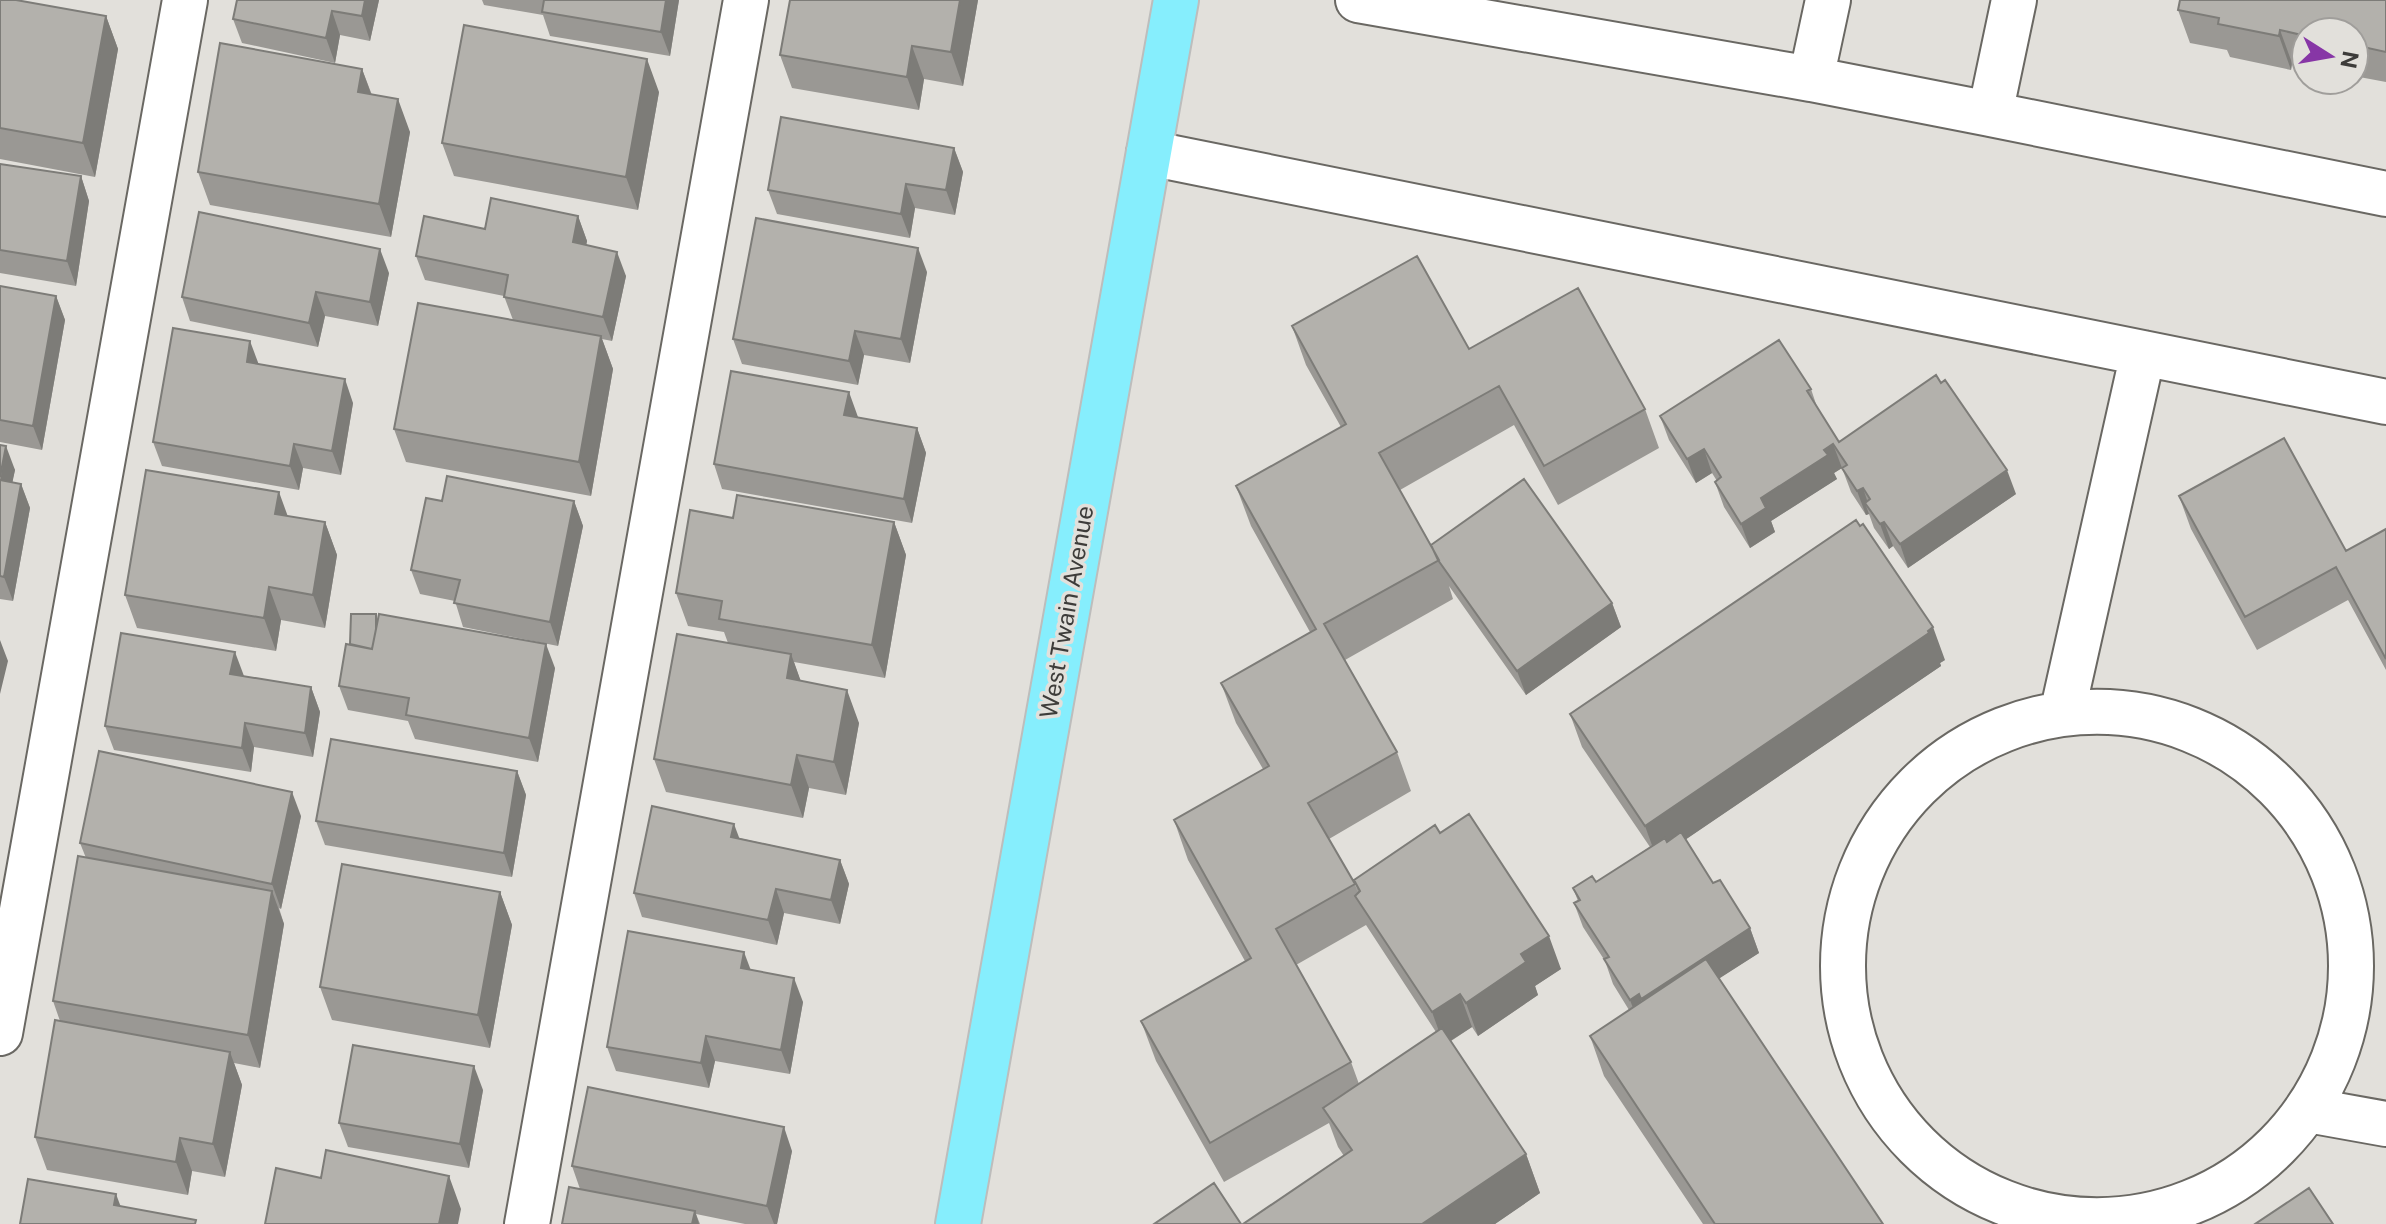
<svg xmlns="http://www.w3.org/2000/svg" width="2386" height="1224" font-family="'Public Sans',sans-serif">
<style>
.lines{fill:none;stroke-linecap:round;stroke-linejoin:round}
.minor-casing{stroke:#6a6863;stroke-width:48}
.major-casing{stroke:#bdbdbc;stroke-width:48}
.minor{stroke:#fff;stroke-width:44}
.major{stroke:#86eefd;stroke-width:44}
.wall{fill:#9a9894;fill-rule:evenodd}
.shaded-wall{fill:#7d7c78}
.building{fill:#b3b1ac;stroke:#7d7c78;stroke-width:2}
.labels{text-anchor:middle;stroke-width:7;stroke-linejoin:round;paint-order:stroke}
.street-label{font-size:24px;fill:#3d3c3a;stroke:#e2e0db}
</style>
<rect width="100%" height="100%" fill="#e2e0db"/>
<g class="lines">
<g class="minor-casing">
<path id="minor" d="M1358,0L1811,79
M1828,0L1811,79L1990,114
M2014,0L1990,114L2386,194
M1149,153L2386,402
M1843 966a254 254 0 1 1 508 0a254 254 0 1 1-508 0Z
M2062,714L2143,353
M0,1033L185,0
M2308,1110L2386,1124
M527,1224L746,0"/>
</g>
<g class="major-casing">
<path id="major" d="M958,1224L1176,0"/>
</g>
<use href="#minor" class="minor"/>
<use href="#major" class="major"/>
</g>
<path class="wall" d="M0,0L106,16L118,49L95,177L0,159Z
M237,0H379L370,41L340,35L335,63L242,43L233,19Z
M482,0H679L670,56L550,36L543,15L484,5Z
M790,0H978L963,86L924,79L919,110L792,88L780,55Z
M2386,0V82L2354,76V32H2306V66L2292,63L2291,70L2230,57L2227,50L2190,43L2178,10Z
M362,69L372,95L410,132L391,237L210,205L198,172Z
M659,92L638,210L454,176L442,143Z
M954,148L963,172L955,215L915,208L910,238L777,214L768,190Z
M0,164L81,176L89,201L76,286L0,273Z
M578,216L587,241L586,245L626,276L612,341L602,339L613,369L591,496L406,462L394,429L513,320L504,296L425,280L416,256L485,229Z
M927,272L910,363L864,355L858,385L742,364L733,339Z
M389,273L378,326L325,316L318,347L190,321L182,297Z
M0,286L56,296L65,320L42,450L0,442Z
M1292,326L1469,349L1645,409L1659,448L1558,505L1514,425L1400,490L1431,545L1612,603L1621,627L1526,695L1449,586L1453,599L1345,660L1397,752L1411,791L1329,839L1355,884L1358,893L1354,880L1440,833L1561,969L1535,986L1538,995L1478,1036L1472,1027L1451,1041L1526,1154L1540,1193L1495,1224H1243L1344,1156L1338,1147L1329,1123L1224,1182L1156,1061L1141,1021L1245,961L1188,860L1174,820L1263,769L1236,723L1221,683L1310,632L1251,526L1236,486L1341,427L1306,365ZM1366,925L1436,1032L1359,1084L1351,1062L1296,965Z
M258,364L353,403L341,475L303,468L299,490L162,466L153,442Z
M1811,389L1817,407L1839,442L2016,494L1908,568L1893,546L1889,549L1874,528L1869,514L1866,515L1851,492L1842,468L1834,473L1837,479L1771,521L1775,532L1750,548L1724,507L1715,482L1717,481L1712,473L1696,483L1669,440L1660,416Z
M857,417L917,428L926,453L912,523L722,489L714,464Z
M0,445L15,470L12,482L21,484L30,508L13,601L0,599Z
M2179,496L2346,551L2386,529V670L2348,600L2257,650L2191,529Z
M442,501H574L583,526L558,646L463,627L455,601L420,594L411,570Z
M288,516L325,522L337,555L325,628L281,620L276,651L137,628L125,595Z
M733,518L894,522L906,555L885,678L794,662L800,680L859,723L846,795L809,788L803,818L666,792L654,759L728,643L724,632L688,626L676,593Z
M378,619L555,668L538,762L415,739L408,721L348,710L339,686L350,644Z
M1945,660L1940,663L1941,666L1686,839L1713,883L1750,928L1759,953L1719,978L1883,1224H1703L1604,1076L1590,1036L1629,1010L1613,984L1605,961L1583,927L1574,903L1578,901L1573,888L1596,882L1650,847L1582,747L1570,714Z
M244,677L311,687L320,712L313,757L254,747L251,772L114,750L105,726Z
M517,771L526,795L512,877L325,845L316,821Z
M301,816L281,909L279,908L284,924L260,1068L234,1063L242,1085L225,1177L192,1171L188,1195L47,1170L35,1137L60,1021L53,1001L86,858L80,843Z
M739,838L840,860L849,884L840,924L784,913L777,945L642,917L634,893Z
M500,892L512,925L490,1048L332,1020L320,987Z
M751,970L803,1002L790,1074L715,1061L709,1088L616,1071L607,1047Z
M483,1090L469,1168L348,1147L339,1123Z
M792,1151L777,1224H745L696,1214L700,1224H562L580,1189L572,1166Z"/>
<path class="shaded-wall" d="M365,0H379L370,41L362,16Z
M666,0H679L670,56L661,32Z
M960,0H978L963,86L951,52Z
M332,11L340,35L335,63L326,38Z
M106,16L118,49L95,177L83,143Z
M2280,30L2292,63L2291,70L2279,36Z
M912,46L924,79L919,110L907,77Z
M647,59L659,92L638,210L626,177Z
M362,69L374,102L358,92Z
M398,99L410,132L391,237L379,204Z
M954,148L963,172L955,215L946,190Z
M81,176L89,201L76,286L67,261Z
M906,184L915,208L910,238L901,214Z
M578,216L587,241L582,267L573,242Z
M918,248L927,272L910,363L901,339Z
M380,249L389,273L378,326L370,302Z
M617,252L626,276L612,341L603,317Z
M316,292L325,316L318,347L309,323Z
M56,296L65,320L42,450L33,426Z
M855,331L864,355L858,385L849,361Z
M601,336L613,369L591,496L579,462Z
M250,341L259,365L247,362Z
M345,379L353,403L341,475L332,451Z
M849,392L858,417L853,439L844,415Z
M917,428L926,453L912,523L904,499Z
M294,444L303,468L299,490L290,466Z
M1833,444L1842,468L1834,473L1837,479L1771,521L1775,532L1750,548L1741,524L1761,498Z
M6,446L15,470L8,504L0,482Z
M1704,449L1712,473L1696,483L1687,459Z
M2007,470L2016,494L1908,568L1900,544Z
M21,484L30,508L13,601L4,577Z
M1863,488L1871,512L1865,503L1869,514L1866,515L1857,491Z
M279,492L291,525L275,514Z
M574,501L583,526L558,646L550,622Z
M325,522L337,555L325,628L313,595Z
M894,522L906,555L885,678L872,645Z
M1884,522L1893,546L1889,549L1880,524Z
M269,587L281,620L276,651L264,618Z
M1612,603L1621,627L1526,695L1517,671Z
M1933,627L1945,660L1940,663L1941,666L1657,859L1645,826Z
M0,640L8,661L0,694Z
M546,644L555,668L538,762L529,738Z
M235,652L244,676L230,674Z
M791,654L803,687L787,678Z
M311,687L320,712L313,757L305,733Z
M847,690L859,723L846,795L834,762Z
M245,723L254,747L251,772L242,748Z
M797,755L809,788L803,818L791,785Z
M517,771L526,795L512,877L504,853Z
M292,792L301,816L281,909L272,884Z
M734,824L743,848L731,837Z
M840,860L849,884L840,924L831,900Z
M776,889L784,913L777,945L768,920Z
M272,891L284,924L260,1068L248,1035Z
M500,892L512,925L490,1048L478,1015Z
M1750,928L1759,953L1650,1023L1641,999Z
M1549,936L1561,969L1535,986L1538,995L1478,1036L1466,1003L1521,954Z
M744,952L753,976L741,968Z
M794,978L803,1002L790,1074L781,1050Z
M1460,994L1472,1027L1444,1045L1432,1012Z
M1639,994L1647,1018L1639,1024L1630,1000Z
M706,1036L715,1061L709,1088L701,1063Z
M230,1052L242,1085L225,1177L213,1144Z
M474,1066L483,1090L469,1168L460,1144Z
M784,1127L792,1151L777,1224H774L767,1206Z
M180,1138L192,1171L188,1195L176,1162Z
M1526,1154L1540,1193L1495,1224H1422Z
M449,1176L461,1209L458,1224H439Z
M116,1194L125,1218L114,1205Z
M695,1211L699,1224H692Z"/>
<path class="building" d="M0,0H16L106,16L83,143L0,128Z
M237,0H365L362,16L332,11L326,38L233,19Z
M544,0H666L661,32L542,12Z
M790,0H960L951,52L912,46L907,77L780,55Z
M2180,0H2386V52L2354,45V32H2306V36L2280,30L2279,36L2218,24L2219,18L2178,10Z
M464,25L647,59L626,177L442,143Z
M220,43L362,69L358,92L398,99L379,204L198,172Z
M781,117L954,148L946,190L906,184L901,214L768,190Z
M0,164L81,176L67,261L0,250Z
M491,198L578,216L573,242L617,252L603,317L504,297L508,275L416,256L424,216L485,229Z
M199,212L380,249L370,302L316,292L309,323L182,297Z
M756,218L918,248L901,339L855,331L849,361L733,339Z
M1417,256L1469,349L1578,288L1645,409L1544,466L1499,386L1379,453L1439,560L1324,624L1397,752L1308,803L1355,884L1276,929L1351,1062L1210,1143L1141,1021L1251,958L1174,820L1269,766L1221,683L1316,629L1236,486L1346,424L1292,326Z
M0,286L56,296L33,426L0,420Z
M418,303L601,336L579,462L394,429Z
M173,328L250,341L247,362L345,379L332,451L294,444L290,466L153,442Z
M1779,340L1811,389L1807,391L1839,442L1936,375L1941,383L1945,380L2007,470L1900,544L1884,522L1880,524L1865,503L1870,499L1863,488L1857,491L1842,468L1847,465L1833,444L1824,450L1828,455L1761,498L1766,508L1741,524L1715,482L1721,477L1704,449L1687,459L1660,416Z
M731,371L849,392L844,415L917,428L904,499L714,464Z
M2284,438L2346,551L2386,529V659L2336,567L2245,617L2179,496Z
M0,445L6,446L0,477Z
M146,470L279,492L275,514L325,522L313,595L269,587L264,618L125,595Z
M447,476L574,501L550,622L454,603L460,580L411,570L426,498L442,501Z
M1524,479L1612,603L1517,671L1438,560L1431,545Z
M0,480L21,484L4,577L0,576Z
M737,495L894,522L872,645L719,619L722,601L676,593L690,510L733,518Z
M1856,520L1860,526L1863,524L1933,627L1928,631L1929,633L1645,826L1570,714Z
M351,614H376V629L372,649L350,644Z
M379,614L546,644L529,738L406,715L409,698L339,686L346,644L372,649Z
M121,633L235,652L230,674L311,687L305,733L245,723L242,748L105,726Z
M677,634L791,654L787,678L847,690L834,762L797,755L791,785L654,759Z
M331,739L517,771L504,853L316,821Z
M99,751L292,792L272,884L80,843Z
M652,806L734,824L731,837L840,860L831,900L776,889L768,920L634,893Z
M1469,814L1549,936L1521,954L1526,962L1466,1003L1460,994L1432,1012L1355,896L1360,891L1354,880L1435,825L1440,833Z
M1681,832L1713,883L1720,880L1750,928L1641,999L1639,994L1630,1000L1604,959L1609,957L1574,903L1580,900L1573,888L1592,876L1596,882L1665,838L1667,842Z
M78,856L272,891L248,1035L53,1001Z
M342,864L500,892L478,1015L320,987Z
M628,931L744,952L741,968L794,978L781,1050L706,1036L701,1063L607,1047Z
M1706,959L1883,1224H1715L1590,1036Z
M55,1020L230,1052L213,1144L180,1138L176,1162L35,1137Z
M1442,1028L1526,1154L1422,1224H1243L1352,1150L1323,1108Z
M353,1045L474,1066L460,1144L339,1123Z
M588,1087L784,1127L767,1206L572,1166Z
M326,1150L449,1176L439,1224H265L276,1168L321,1178Z
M28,1179L116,1194L114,1205L196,1220L195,1224H20Z
M1214,1183L1241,1224H1154Z
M569,1187L695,1211L692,1224H562Z
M2309,1188L2333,1224H2255Z"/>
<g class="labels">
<g class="street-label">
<text transform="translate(1067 612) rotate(-80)" y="8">West Twain Avenue</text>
</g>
</g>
<g transform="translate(2330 56) rotate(101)"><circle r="38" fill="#e2e0db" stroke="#a09e9b" stroke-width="2"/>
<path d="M0-6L14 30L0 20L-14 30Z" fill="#8736a6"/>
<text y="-12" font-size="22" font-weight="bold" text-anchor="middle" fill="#3d3c3a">N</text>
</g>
</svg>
